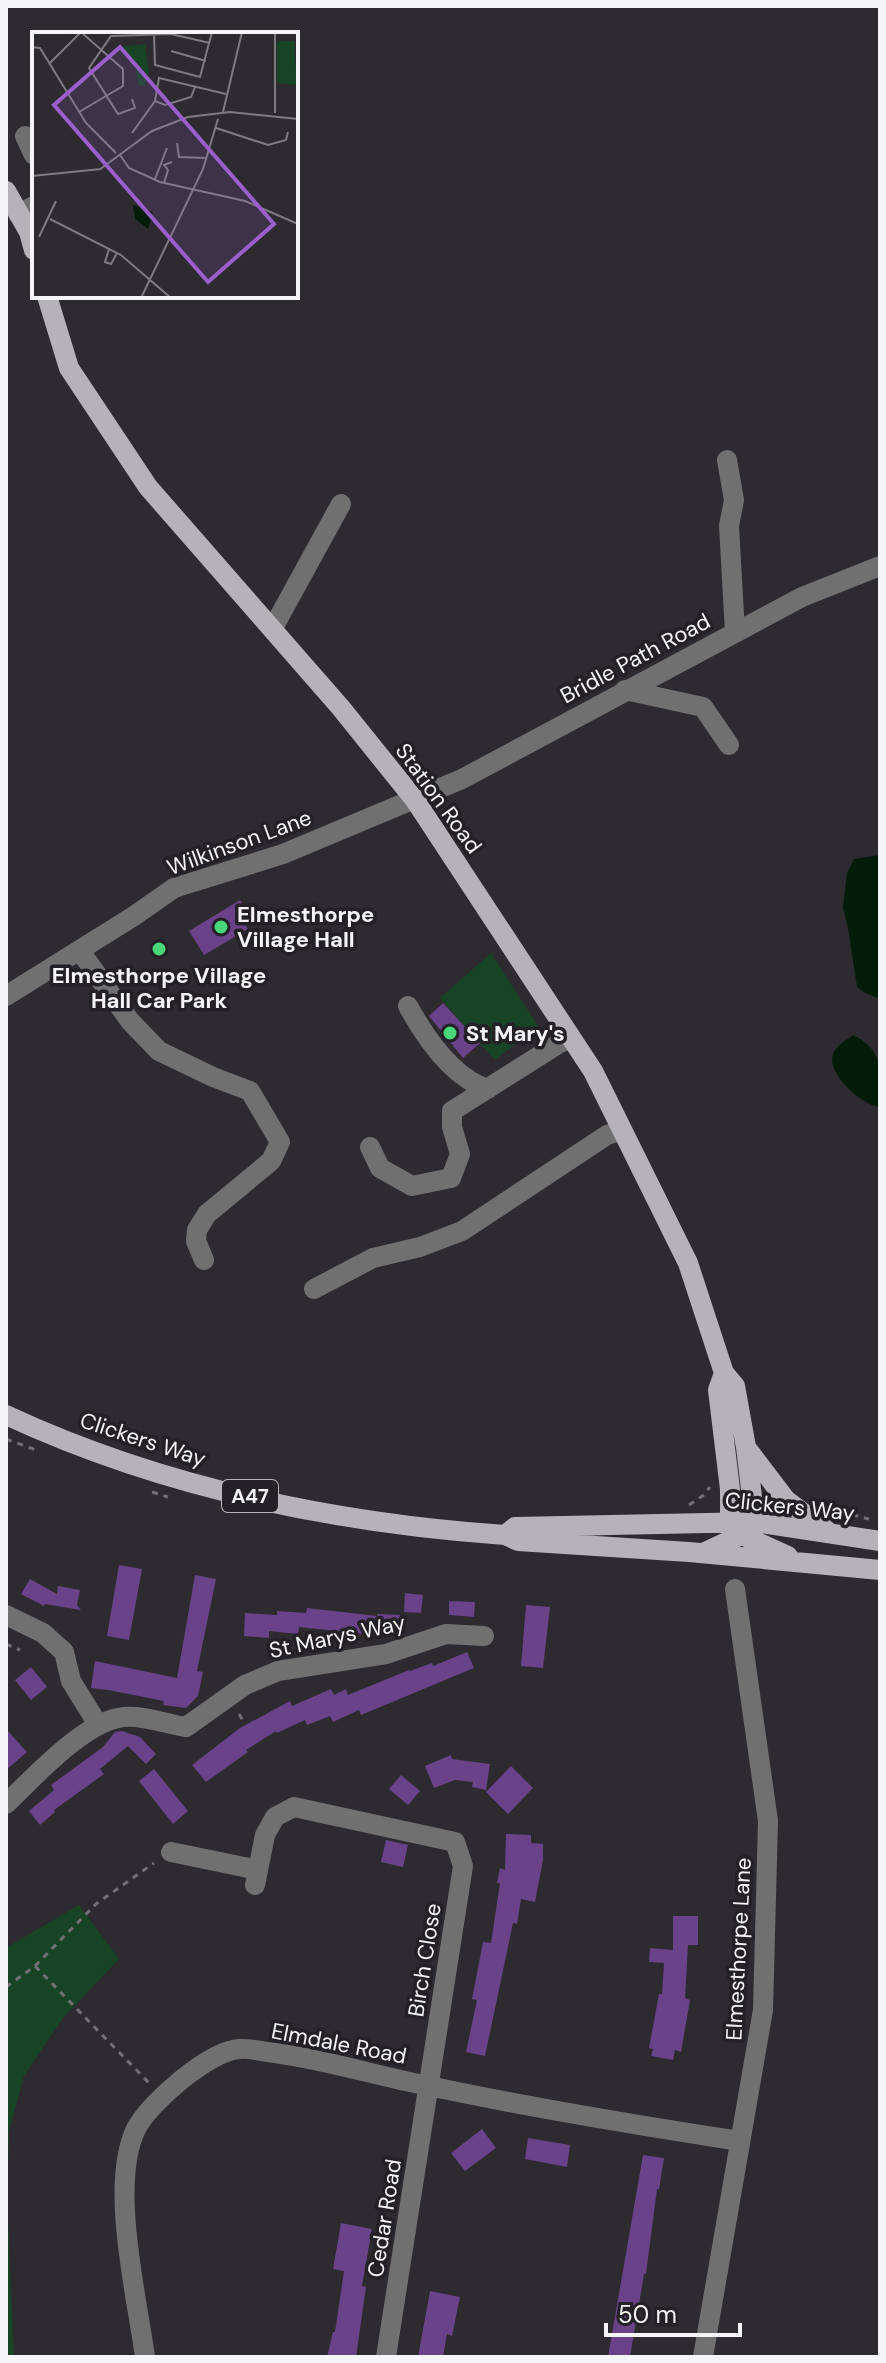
<svg xmlns="http://www.w3.org/2000/svg" width="886" height="2363" font-family="'DM Sans',sans-serif">
<style>
.green{fill:#184426}
.water{fill:#031c0a}
.building{fill:#69428a}
.lines{fill:none;stroke-linecap:round;stroke-linejoin:round}
.path{stroke:#727074;stroke-width:3;stroke-dasharray:6 6;stroke-linecap:butt}
.minor{stroke:#707071;stroke-width:20}
.major{stroke:#b5b3b7;stroke-width:20}
.poi-dot{fill:#47d779;stroke:#232125;stroke-width:3}
.labels{text-anchor:middle;stroke-width:7;stroke-linejoin:round;paint-order:stroke}
.shield{fill:#232125;stroke:#b6b5b8;stroke-width:2}
.shield-label{font-size:20px;font-weight:bold;fill:#f5f4f7}
.street-label{font-size:22px;fill:#f5f4f7;stroke:#232125}
.poi-label{font-size:22px;font-weight:bold;fill:#f5f4f7;stroke:#232125;text-anchor:start}
.inset-road{fill:none;stroke:#7d7b7f;stroke-width:2}
.view{fill:#9a5ecd;fill-opacity:0.15;stroke:#9a5ecd;stroke-width:4}
.inset-edge{fill:none;stroke:#f5f4f7;stroke-width:4}
</style>
<rect width="100%" height="100%" fill="#2d2b2f"/>
<path class="green" d="M491,953L538,1026L495,1060L440,998Z
M79,1905L119,1959L62,2019L24,2076L9,2131L7,2199L14,2357H6V1948Z"/>
<path class="water" d="M880,855V999L865,993L857,987L848,928L843,908L847,873L854,859Z
M853,1035C886,1051 881,1075 880,1107C862,1105 832,1078 832,1059C833,1047 845,1041 853,1035Z"/>
<path class="building" d="M240,900L249,915L242,919L248,929L204,955L189,931Z
M443,1003L480,1043L463,1058L429,1016Z
M119,1565L142,1569L129,1640L107,1636Z
M195,1575L216,1579L197,1671L203,1672L198,1696L186,1708L163,1705L164,1701L108,1690L91,1688L95,1661L177,1678Z
M30,1579L57,1594L58,1586L80,1590L77,1605L81,1610L45,1604L44,1606L21,1594Z
M405,1593L423,1595L421,1613L404,1612Z
M449,1601L475,1602L474,1617L449,1615Z
M526,1605L550,1607L543,1668L521,1666Z
M307,1608L377,1616L378,1614L400,1615L399,1633L365,1630V1634L299,1627L298,1634L269,1631V1638L244,1636L245,1613L277,1615V1611L306,1613Z
M467,1652L474,1668L361,1715L359,1710L333,1722L330,1716L307,1725L305,1720L277,1733L276,1731L246,1750L248,1752L206,1782L192,1765L240,1728L290,1701L292,1706L331,1689L334,1695L346,1689L348,1695L409,1670L410,1671L432,1663L433,1666Z
M31,1667L47,1687L31,1700L15,1680Z
M6,1729L27,1752L6,1770Z
M122,1731L140,1737L156,1754L146,1764L128,1746L100,1769L104,1774L54,1810L55,1812L40,1825L29,1811L54,1790L51,1785L103,1747L115,1732Z
M451,1755L452,1759L490,1764L486,1790L472,1787L473,1782L455,1780L434,1788L425,1766Z
M511,1766L533,1788L508,1814L486,1792Z
M154,1769L188,1811L173,1824L139,1781Z
M401,1775L420,1791L408,1805L389,1789Z
M506,1834L531,1835V1843L543,1844V1860L535,1902L521,1899L517,1924L513,1923L485,2056L466,2052L477,2000L472,1999L483,1942L491,1943L500,1883H497L500,1868L505,1870Z
M386,1840L408,1845L403,1867L381,1862Z
M673,1916H698V1945H688L685,1998L690,2000L681,2052L675,2050L673,2060L651,2056L653,2049L649,2048L659,1994H662L664,1963L649,1962L650,1948L673,1950Z
M482,2129L496,2148L465,2171L451,2153Z
M528,2138L570,2145L567,2167L525,2159Z
M643,2155L664,2158L659,2189H657L646,2274H644L630,2357H608Z
M341,2223L372,2229L362,2286L366,2287L356,2357H327L333,2332H335L344,2271L333,2269Z
M430,2291L460,2297L452,2336L447,2334L443,2357H418Z"/>
<g class="lines">
<path class="path" d="M6,1439L36,1450
M152,1492L168,1497
M689,1505L704,1495L710,1487
M829,1509L869,1519
M6,1644L20,1650
M239,1714L245,1724
M35,1966L96,1904L154,1863
M6,1987L35,1966L151,2085"/>
<path class="minor" d="M25,136L34,155
M18,214L34,206
M727,460L734,500L729,526L735,632
M273,628L341,504
M625,690L703,707L729,745
M80,951L130,1021L159,1051L213,1077L250,1091L280,1142L271,1161L207,1214L197,1230L196,1241L204,1260
M6,996L134,916L174,888L283,854L462,779L802,597L880,566
M408,1006C425,1037 453,1078 488,1089
M370,1147L380,1168L412,1186L451,1178L460,1154L452,1127V1111L558,1044L571,1038
M314,1289L373,1258L420,1247L462,1231L607,1135L622,1130
M6,1615L43,1633L64,1652L71,1681L97,1723
M6,1804C34,1777 86,1720 124,1717C143,1715 167,1724 186,1727L245,1685L278,1671L386,1654L446,1634L484,1636
M171,1852L258,1870
M255,1885L265,1835L275,1817L294,1807L455,1842L463,1866L386,2357
M145,2357C137,2297 109,2184 136,2129C149,2103 209,2051 239,2049C250,2048 264,2052 275,2053C327,2060 377,2076 429,2086C532,2108 636,2125 740,2141
M703,2357L763,2010L768,1821L735,1589"/>
<path class="major" d="M6,191L29,232L34,250
M47,296L69,368L148,487L341,708L415,800L593,1071L688,1263L724,1373L735,1386L746,1447L755,1522L750,1531L703,1553
M724,1373L718,1390L730,1489V1526L742,1535L788,1556
M6,1415C161,1487 335,1523 505,1535L518,1541L689,1552L880,1570
M748,1450L786,1500L826,1530
M505,1535L515,1527L755,1522L880,1541"/>
</g>
<g class="poi-dot">
<circle cx="221" cy="927" r="8"/>
<circle cx="159" cy="949" r="8"/>
<circle cx="450" cy="1033" r="8"/>
</g>
<g class="labels">
<rect class="shield" x="222" y="1480" width="56" height="32" rx="6"/>
<g class="shield-label">
<text x="250" y="1503">A47</text>
</g>
<g class="street-label">
<text transform="translate(635 658) rotate(-28)" y="8">Bridle Path Road</text>
<text transform="translate(439 798) rotate(54)" y="8">Station Road</text>
<text transform="translate(239 842) rotate(-20)" y="8">Wilkinson Lane</text>
<text transform="translate(143 1439) rotate(18)" y="8">Clickers Way</text>
<text transform="translate(790 1506) rotate(6)" y="8">Clickers Way</text>
<text transform="translate(337 1636) rotate(-12)" y="8">St Marys Way</text>
<text transform="translate(738 1949) rotate(-87)" y="8">Elmesthorpe Lane</text>
<text transform="translate(424 1960) rotate(-81)" y="8">Birch Close</text>
<text transform="translate(339 2043) rotate(11)" y="8">Elmdale Road</text>
<text transform="translate(384 2218) rotate(-81)" y="8">Cedar Road</text>
</g>
<g class="poi-label">
<text x="237" y="922">Elmesthorpe<tspan x="237" dy="25">Village Hall</tspan></text>
<text x="159" y="983" text-anchor="middle">Elmesthorpe Village<tspan x="159" dy="25">Hall Car Park</tspan></text>
<text x="466" y="1041">St Mary's</text>
</g>
</g>
<g transform="translate(32 32)">
<rect width="266" height="266" fill="#2d2b2f"/>
<path d="M245,9H262L265,53L245,51ZM113,12L117,41L112,54L106,53L103,33L86,15Z" fill="#184426"/>
<path d="M101,173L121,180L116,197L103,187Z" fill="#031c0a"/>
<path class="inset-road" d="M243,0V81M122,2L123,33L168,45L180,0M0,15L8,16L54,91L84,121M139,19L174,29M18,31L49,0L91,37V54L47,80M100,67L103,76L86,82L57,36L79,4L139,2L178,11M123,69L133,73L159,65L163,55M191,80L210,0M184,96L236,113L254,108L256,100M100,101L123,69L127,46L194,62M145,111L147,125L174,126M88,123L97,136L128,150L213,169L266,192M67,138L120,99L156,85L198,80L266,87M0,144L69,137M123,147L135,116M132,151L136,138L132,133L140,130M18,187L89,223L139,266M7,205L24,169M77,217L73,230L79,232L85,221M109,266L171,137L186,87"/>
<path class="view" d="M88,15L242,192L176,250L22,73Z"/>
<rect width="266" height="266" class="inset-edge"/>
</g>
<rect width="886" height="2363" fill="none" stroke="#f5f4f7" stroke-width="16"/>
<path d="M606 2323v12h134v-12" fill="none" stroke="#f5f4f7" stroke-width="4"/>
<text x="618" y="2323" font-size="24" fill="#f5f4f7" stroke="#232125" stroke-width="6" paint-order="stroke">50 m</text>
</svg>
